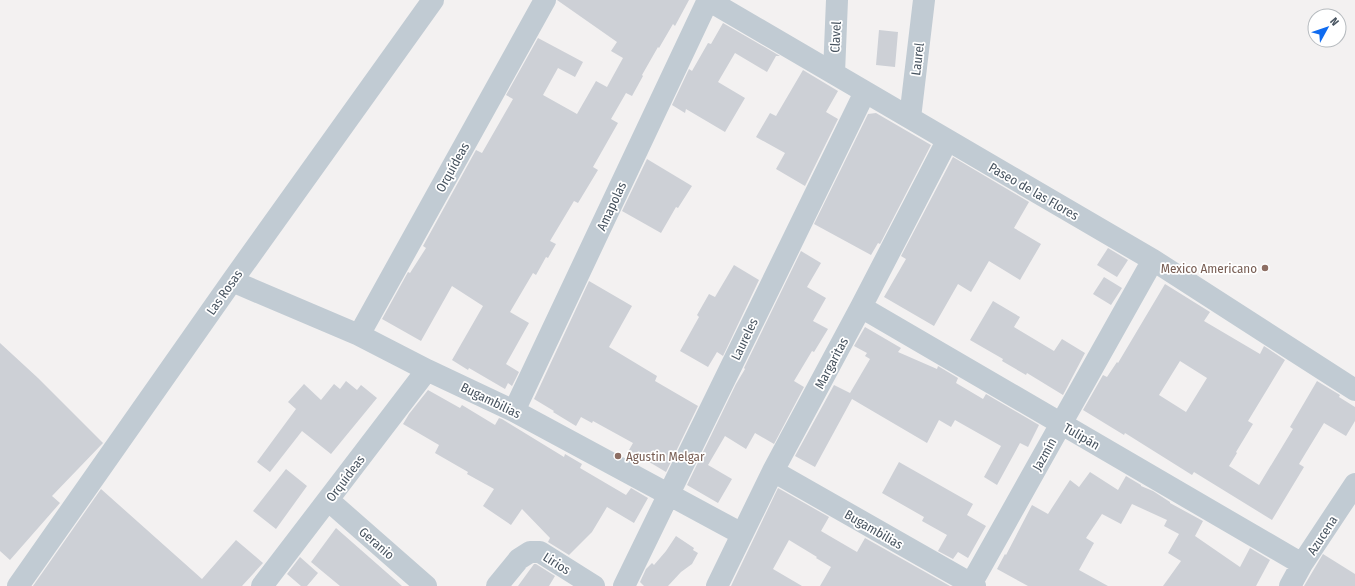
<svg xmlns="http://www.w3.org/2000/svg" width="1355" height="586" font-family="'Fira Sans Condensed',sans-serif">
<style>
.building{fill:#cdd0d6;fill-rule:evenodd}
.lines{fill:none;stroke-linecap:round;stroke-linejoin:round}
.minor{stroke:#c1cbd3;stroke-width:22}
.education-dot{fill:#8d6e63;stroke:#fff;stroke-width:1.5}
.labels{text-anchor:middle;stroke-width:3.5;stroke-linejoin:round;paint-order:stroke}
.street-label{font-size:13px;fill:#485460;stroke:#fff}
.education-label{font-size:13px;fill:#785e54;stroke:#fff;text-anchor:end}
</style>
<rect width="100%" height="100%" fill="#f3f1f1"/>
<path class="building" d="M557,0H689L675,26L673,24L659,48L658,47L642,75L643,76L632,96L626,93L611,119L618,123L593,167L598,170L578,203L574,201L550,241L556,244L548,258L546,257L536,275L533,273L510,312L529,323L506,364L519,372L512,386L508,383L505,389L469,368L468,370L452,360L483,306L452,286L421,341L382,319L408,272L410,273L426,248L423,246L476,150L482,153L513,99L506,95L538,38L583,62L575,77L558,68L543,95L577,114L596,81L607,87L623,58L611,51L617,42Z
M723,23L780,56H776L767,72L735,53L718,82L745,98L725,132L686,109L685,113L672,105L689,69L692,71L708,43L711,44Z
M879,30L898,32L895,67L876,65Z
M803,70L838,91L826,112L838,119L805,186L776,169L785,153L756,137L770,113L776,116Z
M876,113L931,145L880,244L878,243L871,255L814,224L868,114Z
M953,157L1029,202L1014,228L1041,244L1020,280L989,261L971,292L958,284L934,326L884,297L906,259L901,256Z
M647,159L692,186L678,208L676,207L661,233L622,211Z
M1108,248L1128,260L1117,277L1097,265Z
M801,251L821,263L807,287L826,298L813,321L828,329L814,352L812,351L794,381L804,387L774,444L755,433L746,449L725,436L708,465L732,479L718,503L687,485L736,384L745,369L744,368Z
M734,265L759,280L723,356L717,352L708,367L680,351L699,317L697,315L709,294L715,297Z
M1104,277L1122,288L1111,305L1093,294Z
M589,281L632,306L609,347L657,376L655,381L698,406L666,472L629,450L633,443L593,421L592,423L581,417L576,426L553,412L554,411L534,399Z
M1165,284L1210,312L1204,321L1260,354L1264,346L1285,360L1248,421L1253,424L1236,452L1237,453L1229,466L1259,485L1293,429L1290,427L1317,381L1340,395L1339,397L1355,407V421L1346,436L1324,423L1299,464L1304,467L1272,520L1194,472L1192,475L1125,433L1124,435L1083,410L1103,375L1107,377L1117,362L1118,363ZM1180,361L1207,378L1186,412L1159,395Z
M993,301L1020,317L1014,327L1054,351L1062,339L1085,353L1063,395L1027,373L1026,375L1002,361L1003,359L970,340Z
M865,327L901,348L898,352L937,369L938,366L958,378L956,383L983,399L986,394L1039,425L1028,447L1020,443L997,485L984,477L1001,446L955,420L951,427L939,420L927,443L852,399L815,467L795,456L834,385L850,393L870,359L865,356L867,353L854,346Z
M0,343L38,378L103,443L52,496L60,503L10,560L0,551Z
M346,381L357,390L361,385L377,398L331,454L302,431L270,472L257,462L296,409L288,402L304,384L321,400L334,384L340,389Z
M428,390L460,408L462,405L495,425L499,418L502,419L564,457L565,454L582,464L580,468L626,495L631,488L648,498L634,523L607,507L592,532L569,555L548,542L550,538L522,509L511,525L483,506L494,489L467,474L468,472L435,453L439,445L403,424L409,414Z
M899,462L973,504L967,515L986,526L968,558L958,552L953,559L938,551L947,535L922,521L924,517L882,493Z
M286,469L307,486L276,529L253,511Z
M1090,472L1118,490L1126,476L1141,485V486L1153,491L1170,502V503L1203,521L1195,536L1240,567L1250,548L1270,560L1256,586H1163L1181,561L1168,553L1179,534L1164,526L1167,520L1132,504L1121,524L1102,514L1086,538L1094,543L1079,570L1108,586H1028L997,569L1005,554L1006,555L1032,505L1048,514L1070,480L1079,487Z
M778,488L829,517L821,531L857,552L865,538L950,586H820L831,567L816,558L817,557L789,540L773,569L802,586H731Z
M101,489L202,579L236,540L263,563L242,586H33Z
M336,528L402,586H340L311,562Z
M676,536L694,548L693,550L698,553L692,564L681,572L668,586H644L640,582L646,569L652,563L654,565L666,551Z
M1323,554L1355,574V586H1304Z
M300,557L318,573L307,586H301L287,574Z
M534,564H536L555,576L549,586H518Z"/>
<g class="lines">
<path class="minor" d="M708,0L1153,260L1355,390
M834,73L837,0
M910,118L924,0
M232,281L359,335L427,370L514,411L742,534
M861,307L1302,564
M359,335L545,0
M514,411L708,0
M773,471L975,586
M328,500L426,586
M18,586L232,281L433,0
M262,586L427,370
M497,586L519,559L530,552H540L594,586
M624,586L865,92
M717,586L773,471L861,307L947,141
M970,586L1153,260
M1290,586L1302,564L1355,484"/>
</g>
<g class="education-dot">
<circle cx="1265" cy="268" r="4"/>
<circle cx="618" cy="456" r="4"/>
</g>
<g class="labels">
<g class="street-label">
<text transform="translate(835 37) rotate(-87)" y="5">Clavel</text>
<text transform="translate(917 59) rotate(-83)" y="5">Laurel</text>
<text transform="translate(452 167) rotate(-61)" y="5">Orquídeas</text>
<text transform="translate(1034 191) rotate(30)" y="5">Paseo de las Flores</text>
<text transform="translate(611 206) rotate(-65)" y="5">Amapolas</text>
<text transform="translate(224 292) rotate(-55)" y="5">Las Rosas</text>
<text transform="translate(744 339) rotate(-64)" y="5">Laureles</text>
<text transform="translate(831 363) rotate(-62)" y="5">Margaritas</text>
<text transform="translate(491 400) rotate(26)" y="5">Bugambilias</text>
<text transform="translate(1082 436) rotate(30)" y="5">Tulipán</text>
<text transform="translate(1044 454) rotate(-61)" y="5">Jazmín</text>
<text transform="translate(345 478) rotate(-53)" y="5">Orquídeas</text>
<text transform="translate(874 529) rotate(30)" y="5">Bugambilias</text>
<text transform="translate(1322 535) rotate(-57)" y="5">Azucena</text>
<text transform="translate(377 543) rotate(41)" y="5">Geranio</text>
<text transform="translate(557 563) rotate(32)" y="5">Lirios</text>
</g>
<g class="education-label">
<text x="1257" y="273">Mexico Americano</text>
<text x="626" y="461" text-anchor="start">Agustin Melgar</text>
</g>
</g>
<g transform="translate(1327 28) rotate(50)"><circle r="19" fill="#ffffff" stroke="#b6bbbf"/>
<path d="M0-3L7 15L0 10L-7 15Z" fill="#0f6bf0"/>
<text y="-6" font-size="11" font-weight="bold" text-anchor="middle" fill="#485460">N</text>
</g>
</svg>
